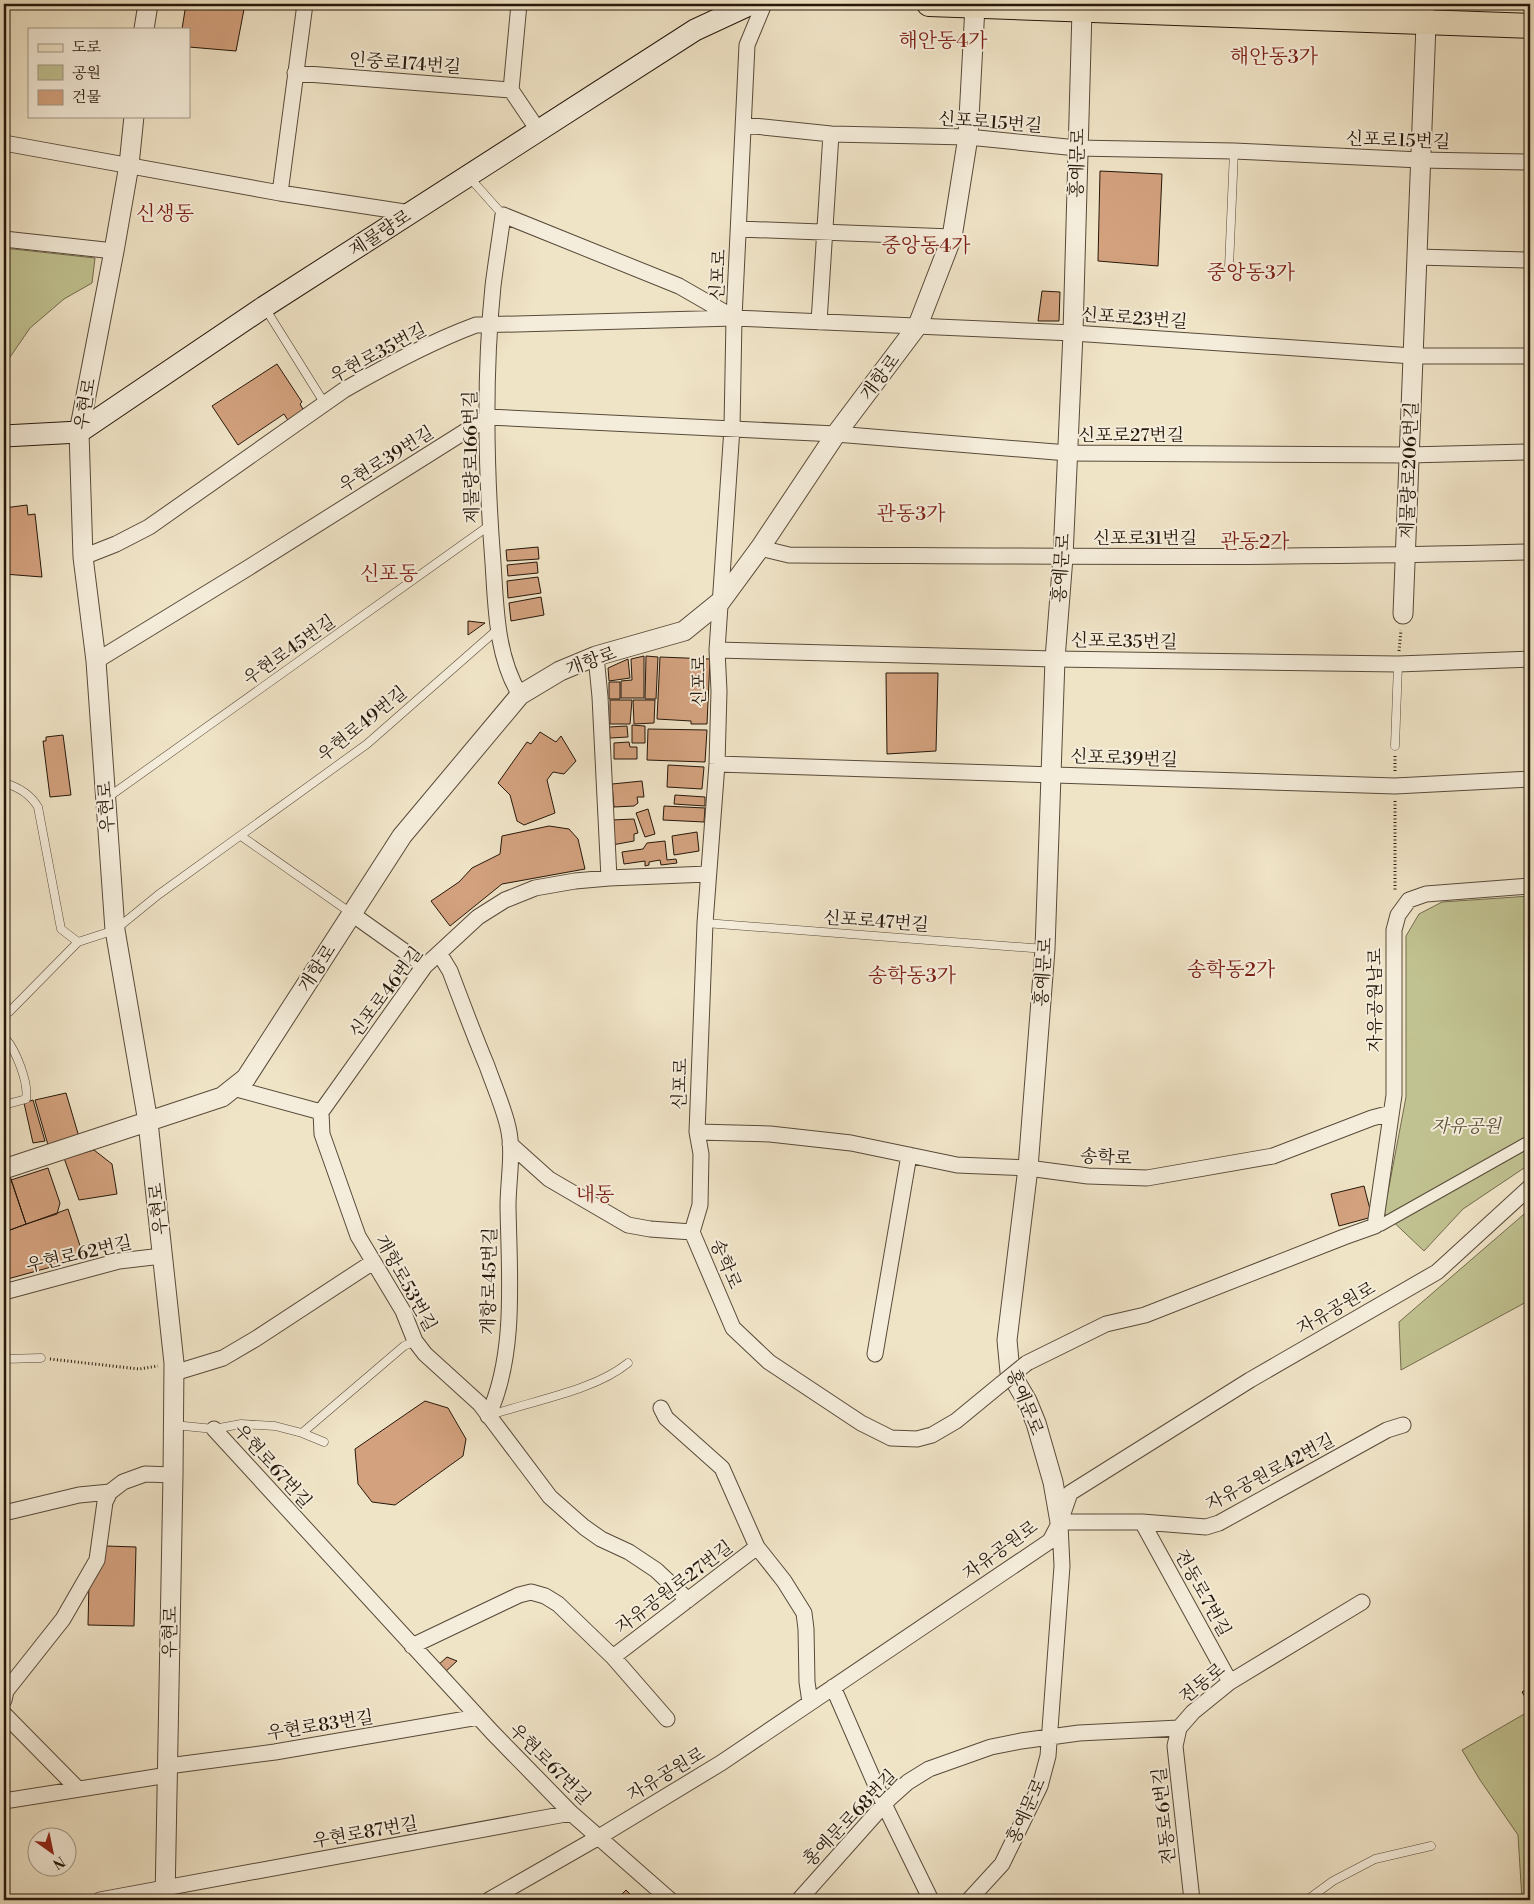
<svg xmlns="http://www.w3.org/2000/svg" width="1534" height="1904" font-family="'Libre Bodoni','Noto Serif KR',serif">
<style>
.green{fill:#c1c291;stroke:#736c4e}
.building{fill:#d3a17e;stroke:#25170a}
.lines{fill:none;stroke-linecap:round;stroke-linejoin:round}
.service-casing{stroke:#584a39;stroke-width:9}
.pedestrian-casing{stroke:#584a39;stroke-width:13}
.minor-casing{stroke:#584a39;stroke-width:17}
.tertiary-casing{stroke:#584a39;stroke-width:21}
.secondary-casing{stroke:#25170a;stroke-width:23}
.primary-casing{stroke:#25170a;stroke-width:26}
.path{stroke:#25170a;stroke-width:3;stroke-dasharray:1 2.5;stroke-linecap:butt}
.service{stroke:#f5eddb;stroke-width:8}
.pedestrian{stroke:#f5eddb;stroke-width:11}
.minor{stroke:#f5eddb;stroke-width:15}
.tertiary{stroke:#f5eddb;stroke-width:19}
.secondary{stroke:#f5eddb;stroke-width:21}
.primary{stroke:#f0e4c7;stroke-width:24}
.minor-bridge-casing{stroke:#584a39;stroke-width:17;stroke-linecap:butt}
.minor-bridge{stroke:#f5eddb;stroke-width:15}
.labels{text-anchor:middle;stroke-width:4;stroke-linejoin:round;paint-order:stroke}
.street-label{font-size:18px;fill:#25170a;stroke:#f5eddb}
.park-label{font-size:18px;font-style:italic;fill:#5c5339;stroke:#f5eddb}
.quarter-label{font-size:20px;fill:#7a1f14;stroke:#f5eddb}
</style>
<rect width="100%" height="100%" fill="#f0e4c7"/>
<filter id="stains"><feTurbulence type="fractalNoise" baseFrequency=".004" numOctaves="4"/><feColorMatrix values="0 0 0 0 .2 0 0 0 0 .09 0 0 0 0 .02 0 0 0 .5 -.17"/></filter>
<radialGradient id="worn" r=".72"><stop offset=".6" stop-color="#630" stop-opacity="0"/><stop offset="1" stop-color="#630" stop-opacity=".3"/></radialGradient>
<path class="green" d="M4,248L95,258L92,283L64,299L30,328L6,363H4Z
M1530,896V1164L1463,1209L1424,1251L1384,1213L1406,1097V936L1419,914L1442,902Z
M1530,1209V1300L1401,1370L1399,1322Z
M1526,1713L1530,1720V1900H1522L1518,1835L1480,1780L1462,1750Z"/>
<path class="building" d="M186,4H245L236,51L189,47V29H182Z
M1100,171L1162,174L1158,266L1098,261Z
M1042,291L1060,292L1059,321H1038Z
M277,364L302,402L300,404L304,411L289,422L284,414L238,445L212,406Z
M27,505L28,515L35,514L42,577L4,574V508Z
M538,547L539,559L507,561L506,550Z
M537,562L538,573L508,576L507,565Z
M538,577L541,593L508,598L507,581Z
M541,597L544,615L511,621L509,603Z
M468,621L485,623L468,635Z
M644,656V698H621V681L632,680L631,659Z
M646,656L658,657L656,699H645Z
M660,657L710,659L707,724H691V721L657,719Z
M628,659L630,678L609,681L608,668Z
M886,673H938L936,751L887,754Z
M609,682H620V699H609Z
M610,700H632L630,724H610Z
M633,700H655L654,723L634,724Z
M632,725L645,726V743H632Z
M627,726L628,737L610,738L609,727Z
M648,729L707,730L705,762L647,760Z
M540,732L556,742L561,736L576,761L564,774L553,772L547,780L555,813L524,825L517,821L510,795L498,783L527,742L531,744Z
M63,735L71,795L50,797L43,741H46V737Z
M629,742L630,747H637V759H614V743Z
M668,765L704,767L702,789L667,787Z
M642,781L644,797H637L638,803L634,806L614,807L612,784Z
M675,795L705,797V806L674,804Z
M664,806L705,808L704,822L663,820Z
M648,809L655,834L645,837L636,813Z
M634,819L638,833L634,834V841L612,845V820Z
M549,826L569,829L578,839L585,869L502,884L450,926L431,901L459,882L472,868L500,854L502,836Z
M697,832L699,851L674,855L672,836Z
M665,841L667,860L676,859L677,863L661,865L660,860L649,862V865L645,866V861L624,864L622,852L643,849L647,843Z
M66,1093L79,1137L48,1145L35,1100Z
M33,1100L45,1141L33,1143L24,1103Z
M94,1150L112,1164L117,1194L79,1200L64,1158Z
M48,1168L60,1203L57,1214L26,1224L11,1180Z
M10,1176L26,1224L10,1230L4,1214V1178Z
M1364,1186L1372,1217L1339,1226L1331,1194Z
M68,1209L84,1258L4,1280V1214L10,1230Z
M425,1401L448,1408L466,1439L463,1456L395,1505L372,1502L358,1484L355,1449Z
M106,1546L136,1547L134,1626L88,1625L89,1582Z
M447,1657L457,1661L444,1673L437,1666Z
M1530,1687V1705L1522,1692Z
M626,1890L636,1900H616Z"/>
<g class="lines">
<g class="service-casing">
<path id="service" d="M469,177L503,215
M1229,267L1234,151
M265,308L325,404
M1395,746L1398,664
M4,783C19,787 30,794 38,807L61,929L78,942L115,930L158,895L367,744L498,629
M107,798L490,525
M241,836L351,913
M705,923L1045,949
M4,1014L9,1012L78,942
M4,1040L6,1039C16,1051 29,1083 26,1099L4,1105
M4,1359L41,1358
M488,1416C531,1401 594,1391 628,1363
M174,1425L214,1429L241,1424L275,1426L302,1433L324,1442
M302,1433L404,1346L415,1341
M1307,1900L1333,1881L1375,1859L1431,1846"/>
</g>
<g class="pedestrian-casing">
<path id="pedestrian" d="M1375,1226L1381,1225L1530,1141"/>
</g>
<g class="minor-casing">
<path id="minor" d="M519,4L511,90L538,130
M764,4L747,45L734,318L732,428L717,650L719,691L717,764L705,923L697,1132L701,1154L700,1205L692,1232L733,1328L769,1362L861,1423L891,1438L917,1439L932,1435L956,1421L1001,1384
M1426,24V4
M295,73L511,90
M744,125L831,134L968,137L1077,148L1234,151L1420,160L1530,162
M4,143L280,193L411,213
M280,193L305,4
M739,229L952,237
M4,239L114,251
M1417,257L1530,260
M819,322L831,134
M760,548L789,555C1036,556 1283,559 1530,552
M83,557L116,544L149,527L344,390C386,366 430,342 476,325L734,318L1073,333L1413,356H1530
M717,650L1055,659L1398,664L1530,659
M596,656L600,697L609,878
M96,661L248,568L488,417L836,434L1068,453L1409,455L1530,452
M520,695C496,656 496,607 493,563C486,473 484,375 493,286C496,262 500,238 503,215L679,286L733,317
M717,764L1395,786L1530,779
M352,914L425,966
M439,953L450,971C462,1003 474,1035 487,1066C494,1086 503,1106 508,1127C514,1152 508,1181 508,1206C509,1273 517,1354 488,1416
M233,1088L321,1112
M321,1112L322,1134L358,1236L403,1311L415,1341L425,1354L480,1404L550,1497L584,1527L601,1539L629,1552L656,1570L688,1600
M321,1112L425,966L478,917L505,900L535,888L575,881L609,878L708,874
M697,1132L770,1134L851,1143L957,1165L1028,1168L1088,1176L1147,1178L1273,1156L1372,1118L1391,1113
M510,1144L549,1179L628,1225L650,1229L692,1232
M4,1292L119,1261L162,1256
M875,1354L909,1155
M1027,1363L1106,1324L1145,1315L1344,1237L1375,1226L1394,1095V930L1398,915L1409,900L1426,894L1530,886
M174,1373L223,1358L257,1338L373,1262
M661,1408L666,1418L722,1468L757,1547L784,1581L804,1613L806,1629L807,1682L810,1702
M214,1429L492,1732L571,1813L670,1900
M4,1513L79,1495L110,1492
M1060,1522H1142L1206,1527L1219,1523L1387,1430L1403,1425
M1142,1522L1230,1682
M412,1646L519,1595L531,1592L545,1596L558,1604L613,1657L667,1719
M613,1657L757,1547
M833,1687L884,1804L931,1900
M4,1700L6,1691L63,1619L97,1560L105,1502L110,1492L123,1482L145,1474L173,1475
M4,1714L78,1789
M1179,1728L1175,1746L1192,1900
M168,1766L275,1752L478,1717
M4,1801L168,1775
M100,1900L571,1813
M489,1900L599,1837L721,1763L1050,1541L1060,1522L1070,1493L1250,1380L1437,1272L1530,1187
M799,1900L889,1799L908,1782L929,1769L991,1747L1021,1741L1079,1733L1179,1728L1193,1712L1230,1682L1362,1602
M969,1900L1002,1864L1040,1786L1048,1756L1062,1566L1060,1524"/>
</g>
<g class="tertiary-casing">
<path id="tertiary" d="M144,29L148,4
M134,116L129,165L114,251L79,432L83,557L96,661L115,930L148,1122L174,1363L173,1475L165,1900
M1403,614L1426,24
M4,1169L222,1097L246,1078L402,836L520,695L560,671L596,656L684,631L721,601L760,548L836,434L918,325L952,237L968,137L975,6
M1060,1522L1053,1482L1036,1423L1027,1401L1010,1372L1007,1340L1028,1168L1045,949L1055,659L1063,557L1073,333L1082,10"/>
</g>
<g class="secondary-casing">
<path id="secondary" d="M4,436L79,432L264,307L695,30L751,4"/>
</g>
<g class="primary-casing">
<path id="primary" d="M929,4L1530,26"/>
</g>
<path class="path" d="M1399,651L1401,630
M1395,756V772
M1395,801V892
M50,1359L139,1369L158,1366"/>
<use href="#service" class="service"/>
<use href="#pedestrian" class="pedestrian"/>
<use href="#minor" class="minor"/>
<use href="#tertiary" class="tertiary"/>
<use href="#secondary" class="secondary"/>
<use href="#primary" class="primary"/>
<g class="minor-bridge-casing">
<path id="minor-bridge" d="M1001,1384L1027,1363"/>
</g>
<use href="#minor-bridge" class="minor-bridge"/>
</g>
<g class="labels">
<g class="street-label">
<text transform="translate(405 63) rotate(4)" y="6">인중로174번길</text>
<text transform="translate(990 122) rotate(4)" y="6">신포로15번길</text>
<text transform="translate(1398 140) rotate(2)" y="6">신포로15번길</text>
<text transform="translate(1077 163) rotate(-88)" y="6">홍예문로</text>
<text transform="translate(380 233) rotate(-33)" y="6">제물량로</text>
<text transform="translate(718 275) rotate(-87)" y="6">신포로</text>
<text transform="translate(1134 318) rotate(4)" y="6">신포로23번길</text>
<text transform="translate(378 353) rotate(-28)" y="6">우현로35번길</text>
<text transform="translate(880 377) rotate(-53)" y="6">개항로</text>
<text transform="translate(85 404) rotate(-80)" y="6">우현로</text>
<text x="1131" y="441">신포로27번길</text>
<text transform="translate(471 457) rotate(-91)" y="6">제물량로166번길</text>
<text transform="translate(386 459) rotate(-32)" y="6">우현로39번길</text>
<text transform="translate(1409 470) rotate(-88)" y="6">제물량로206번길</text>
<text x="1145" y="544">신포로31번길</text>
<text transform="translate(1061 568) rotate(-86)" y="6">홍예문로</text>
<text transform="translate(1124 641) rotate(1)" y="6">신포로35번길</text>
<text transform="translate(289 650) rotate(-35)" y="6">우현로45번길</text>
<text transform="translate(591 661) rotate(-20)" y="6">개항로</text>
<text transform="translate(699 681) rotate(-90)" y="6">신포로</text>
<text transform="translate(362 724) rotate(-39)" y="6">우현로49번길</text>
<text transform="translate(1124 758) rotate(2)" y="6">신포로39번길</text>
<text transform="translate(106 807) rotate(-94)" y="6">우현로</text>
<text transform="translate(876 921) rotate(4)" y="6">신포로47번길</text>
<text transform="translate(317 968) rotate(-57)" y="6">개항로</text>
<text transform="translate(1043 972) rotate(-86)" y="6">홍예문로</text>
<text transform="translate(386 992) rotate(-53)" y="6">신포로46번길</text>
<text transform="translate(1375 1000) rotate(-90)" y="6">자유공원남로</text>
<text transform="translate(680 1084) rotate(-88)" y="6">신포로</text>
<text transform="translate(1106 1157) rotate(3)" y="6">송학로</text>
<text transform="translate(158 1209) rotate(-96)" y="6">우현로</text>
<text transform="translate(79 1254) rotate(-13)" y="6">우현로62번길</text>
<text transform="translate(726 1264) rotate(67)" y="6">송학로</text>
<text transform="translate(489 1281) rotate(-89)" y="6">개항로45번길</text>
<text transform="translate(406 1283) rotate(61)" y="6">개항로53번길</text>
<text transform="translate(1336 1308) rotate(-30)" y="6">자유공원로</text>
<text transform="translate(1025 1402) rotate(68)" y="6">홍예문로</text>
<text transform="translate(273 1466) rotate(48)" y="6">우현로67번길</text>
<text transform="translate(1270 1472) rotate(-28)" y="6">자유공원로42번길</text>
<text transform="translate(1000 1550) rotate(-36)" y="6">자유공원로</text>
<text transform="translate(674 1587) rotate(-37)" y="6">자유공원로27번길</text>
<text transform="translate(1203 1593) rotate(61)" y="6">전동로7번길</text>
<text transform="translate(170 1632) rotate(-89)" y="6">우현로</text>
<text transform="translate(1202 1683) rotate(-39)" y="6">전동로</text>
<text transform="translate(320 1725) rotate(-9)" y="6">우현로83번길</text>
<text transform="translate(550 1764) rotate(45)" y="6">우현로67번길</text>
<text transform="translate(666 1774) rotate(-31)" y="6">자유공원로</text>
<text transform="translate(1026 1811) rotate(-66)" y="6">홍예문로</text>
<text transform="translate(1164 1816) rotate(-96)" y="6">전동로6번길</text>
<text transform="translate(850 1818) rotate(-46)" y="6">홍예문로68번길</text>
<text transform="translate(365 1832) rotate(-10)" y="6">우현로87번길</text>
</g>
<g class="park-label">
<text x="1466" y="1132">자유공원</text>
</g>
<g class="quarter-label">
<text x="943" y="47">해안동4가</text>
<text x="1274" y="63">해안동3가</text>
<text x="165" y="220">신생동</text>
<text x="926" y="252">중앙동4가</text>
<text x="1251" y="279">중앙동3가</text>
<text x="911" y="520">관동3가</text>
<text x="1255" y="548">관동2가</text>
<text x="389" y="580">신포동</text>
<text x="1231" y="976">송학동2가</text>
<text x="912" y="982">송학동3가</text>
<text x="595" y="1201">내동</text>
</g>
</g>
<rect width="1534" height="1904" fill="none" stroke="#f0e4c7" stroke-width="20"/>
<rect x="5" y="5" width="1524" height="1894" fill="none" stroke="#25170a" stroke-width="2.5"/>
<rect x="10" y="10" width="1514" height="1884" fill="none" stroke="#25170a"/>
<rect x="28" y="28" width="162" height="90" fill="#f5eddb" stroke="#a29787"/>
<rect x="38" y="44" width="25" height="8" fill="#f0e4c7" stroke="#a29787"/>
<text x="72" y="52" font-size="15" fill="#25170a">도로</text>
<rect x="38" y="65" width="25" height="15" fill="#c1c291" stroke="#a29787"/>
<text x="72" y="78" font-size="15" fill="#25170a">공원</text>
<rect x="38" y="90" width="25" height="15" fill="#d3a17e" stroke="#a29787"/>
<text x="72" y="102" font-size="15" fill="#25170a">건물</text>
<g transform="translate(52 1852) rotate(147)"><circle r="24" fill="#f5eddb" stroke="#a29787"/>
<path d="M0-4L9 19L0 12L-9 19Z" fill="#8f2418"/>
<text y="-8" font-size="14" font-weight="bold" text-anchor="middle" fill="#25170a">N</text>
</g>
<rect width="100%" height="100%" filter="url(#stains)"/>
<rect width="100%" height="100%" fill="url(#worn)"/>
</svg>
